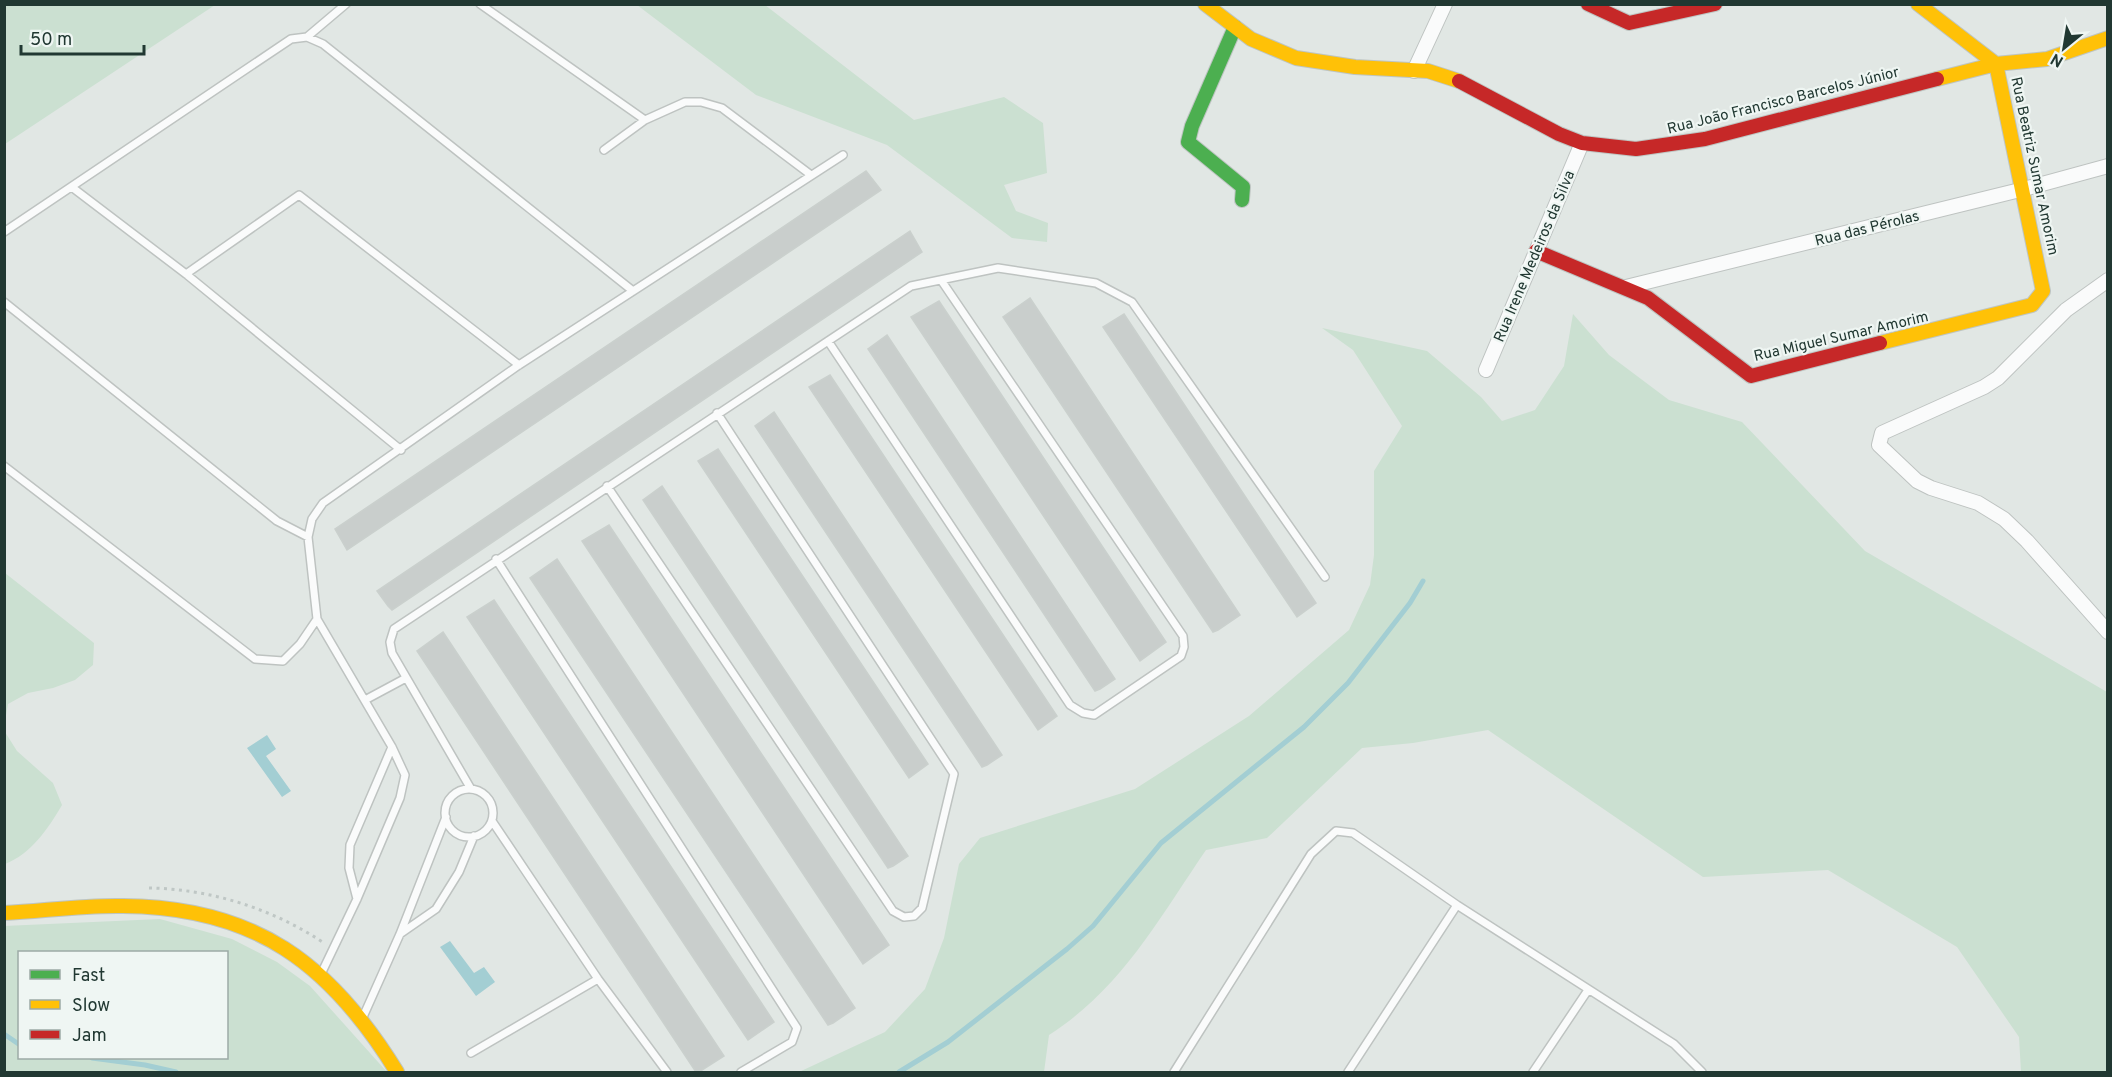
<svg xmlns="http://www.w3.org/2000/svg" width="2112" height="1077" font-family="Overpass,sans-serif">
<style>
.green{fill:#cbe0d1;fill-rule:evenodd}
.water{fill:#a3ced3}
.lines{fill:none;stroke-linecap:round;stroke-linejoin:round}
.stream{stroke:#a3ced3;stroke-width:5}
.building{fill:#c9cecc;stroke:#cad0cd;stroke-width:1.5}
.lane-casing{stroke:#bec3c1;stroke-width:10}
.street-casing{stroke:#bec3c1;stroke-width:16}
.fast-casing{stroke:#bec5c2;stroke-width:16}
.slow-casing{stroke:#bec5c2;stroke-width:16}
.jam-casing{stroke:#bec5c2;stroke-width:16}
.path{stroke:#bfc7c5;stroke-width:3;stroke-dasharray:3 4.5;stroke-linecap:butt}
.lane{stroke:#fafbfb;stroke-width:7}
.street{stroke:#fafbfb;stroke-width:14}
.fast{stroke:#4caf50;stroke-width:14}
.slow{stroke:#ffc107;stroke-width:14}
.jam{stroke:#c62828;stroke-width:14}
.labels{text-anchor:middle;stroke-width:4.5;stroke-linejoin:round;paint-order:stroke}
.street-label{font-size:15px;fill:#213832;stroke:#eff6f3}
</style>
<rect width="100%" height="100%" fill="#e1e7e4"/>
<path class="green" d="M5,4H215V5L5,144Z
M637,5H765L914,120L1004,97L1043,123L1047,173L1004,185L1016,211L1048,223L1047,242L1012,238L887,145L756,95Z
M1573,314L1609,355L1669,400L1742,422L1865,551L2107,692V1072H2021L2019,1037L1957,947L1828,870L1703,877L1488,730L1413,743L1362,748L1267,838L1206,850C1158,920 1122,988 1049,1035L1044,1072H799L885,1032L925,989L944,938L959,864L980,838L1135,789L1249,716L1349,630L1370,585L1374,555V471L1402,426L1353,350L1322,328L1427,351L1481,397L1502,421L1535,410L1564,366Z
M5,573L94,643L93,665L75,680L53,688L28,693L8,704L5,721Z
M5,732L17,751L53,783L62,805C48,829 31,854 5,864Z
M160,919L232,939L277,962L310,986L387,1072H5L4,926ZM20,952H226V1058H20Z"/>
<path class="water" d="M267,735L276,749L266,756L291,791L282,797L247,748Z
M450,941L474,973L484,967L495,982L476,996L440,947Z"/>
<g class="lines">
<path class="stream" d="M4,1034L20,1045
M92,1058L145,1065L176,1072
M899,1072L948,1042L1067,949L1093,926L1161,843L1304,727L1348,683L1410,603L1423,581"/>
</g>
<path class="building" d="M866,171L881,190L347,550L335,529Z
M910,231L922,252L392,610L388,606L377,591Z
M1030,298L1240,615L1218,630L1213,632L1003,317Z
M939,301L1166,642L1140,661L911,317Z
M1124,314L1316,603L1297,617L1103,327Z
M887,335L1115,679L1100,689L1095,691L868,349Z
M830,375L1057,716L1038,730L809,387Z
M774,412L1002,755L987,765L982,767L755,426Z
M718,449L928,764L909,778L698,461Z
M662,486L908,856L893,866L888,868L643,500Z
M609,525L889,945L863,964L582,541Z
M557,559L855,1008L833,1023L828,1025L530,578Z
M494,600L774,1022L748,1040L467,617Z
M443,632L724,1056L702,1070L696,1072L417,651Z"/>
<g class="lines">
<g class="lane-casing">
<path id="lane" d="M480,4L645,120
M307,37L346,4
M604,150L645,120L685,102H701L722,108L811,175
M73,188L186,274L401,450
M4,232L291,39L307,37L323,44L633,291
M186,274L299,195L519,365
M4,302L277,521L308,537
M828,341L1070,705L1083,713L1094,715L1181,656L1184,647L1183,636L941,280
M4,466L255,659L283,661L300,644L317,619L308,537L312,519L323,503L519,365L843,155
M607,486L893,911L904,917L914,916L922,908L954,774L717,413
M496,559L797,1028L792,1042L741,1072
M317,619L392,747L405,775L400,798L357,899L322,972
M365,700L406,678
M471,789L392,653L390,642L394,629L911,286L998,268L1096,283L1132,302L1325,577
M445 813a24 24 0 1 1 48 0a24 24 0 1 1-48 0Z
M492,821L598,979L667,1072
M357,899L349,868L350,845L392,747
M400,934L436,909L459,872L474,836
M363,1017L400,934L446,817
M471,1053L598,979
M1174,1072L1311,854L1336,831L1353,833L1457,905L1674,1044L1702,1072
M1348,1072L1457,905
M1533,1072L1588,990"/>
</g>
<g class="street-casing">
<path id="street" d="M1414,71L1445,4
M2108,280L2066,310L1998,378L1984,387L1882,433L1879,445L1917,481L1931,488L1978,503L2004,519L2027,541L2108,632
M1626,287L2024,189L2108,166
M1486,370L1582,143"/>
</g>
<g class="fast-casing">
<path id="fast" d="M1235,27L1192,126L1188,142L1243,187L1242,200"/>
</g>
<g class="slow-casing">
<path id="slow" d="M1205,4L1251,39L1296,58L1355,67L1428,71L1459,81
M1937,79L1996,64L2047,59L2108,38
M1880,343L2032,305L2043,291L1996,64L1918,4
M4,913C44,911 83,905 123,906C255,907 330,963 397,1072"/>
</g>
<g class="jam-casing">
<path id="jam" d="M1588,4L1629,23L1715,4
M1459,81L1559,134L1582,143L1636,149L1705,139L1937,79
M1536,251L1648,298L1751,376L1880,343"/>
</g>
<path class="path" d="M149,888C211,889 273,909 324,943"/>
<use href="#lane" class="lane"/>
<use href="#street" class="street"/>
<use href="#fast" class="fast"/>
<use href="#slow" class="slow"/>
<use href="#jam" class="jam"/>
</g>
<g class="labels">
<g class="street-label">
<text transform="translate(1783 100) rotate(-14)" y="5">Rua João Francisco Barcelos Júnior</text>
<text transform="translate(2035 166) rotate(78)" y="5">Rua Beatriz Sumar Amorim</text>
<text transform="translate(1867 228) rotate(-14)" y="5">Rua das Pérolas</text>
<text transform="translate(1534 256) rotate(-67)" y="5">Rua Irene Medeiros da Silva</text>
<text transform="translate(1841 336) rotate(-13)" y="5">Rua Miguel Sumar Amorim</text>
</g>
</g>
<rect width="2112" height="1077" fill="none" stroke="#213832" stroke-width="12"/>
<rect x="18" y="951" width="210" height="108" fill="#eff6f3" stroke="#9daaa6" stroke-width="1.5"/>
<rect x="30" y="970" width="30" height="9" fill="#4caf50" stroke="#9daaa6" stroke-width="1.5"/>
<text x="72" y="981" font-size="18" fill="#213832">Fast</text>
<rect x="30" y="1000" width="30" height="9" fill="#ffc107" stroke="#9daaa6" stroke-width="1.5"/>
<text x="72" y="1011" font-size="18" fill="#213832">Slow</text>
<rect x="30" y="1030" width="30" height="9" fill="#c62828" stroke="#9daaa6" stroke-width="1.5"/>
<text x="72" y="1041" font-size="18" fill="#213832">Jam</text>
<g transform="translate(2064 48) rotate(210)" stroke="#eff6f3" stroke-width="4.5" paint-order="stroke">
<path d="M0-4.5L10 22L0 15L-10 22Z" fill="#213832"/>
<text y="-9" font-size="16" font-weight="bold" text-anchor="middle" fill="#213832">N</text>
</g>
<path d="M21 45v9h123v-9" fill="none" stroke="#213832" stroke-width="3"/>
<text x="30" y="45" font-size="18" fill="#213832" stroke="#eff6f3" stroke-width="4.5" paint-order="stroke">50 m</text>
</svg>
